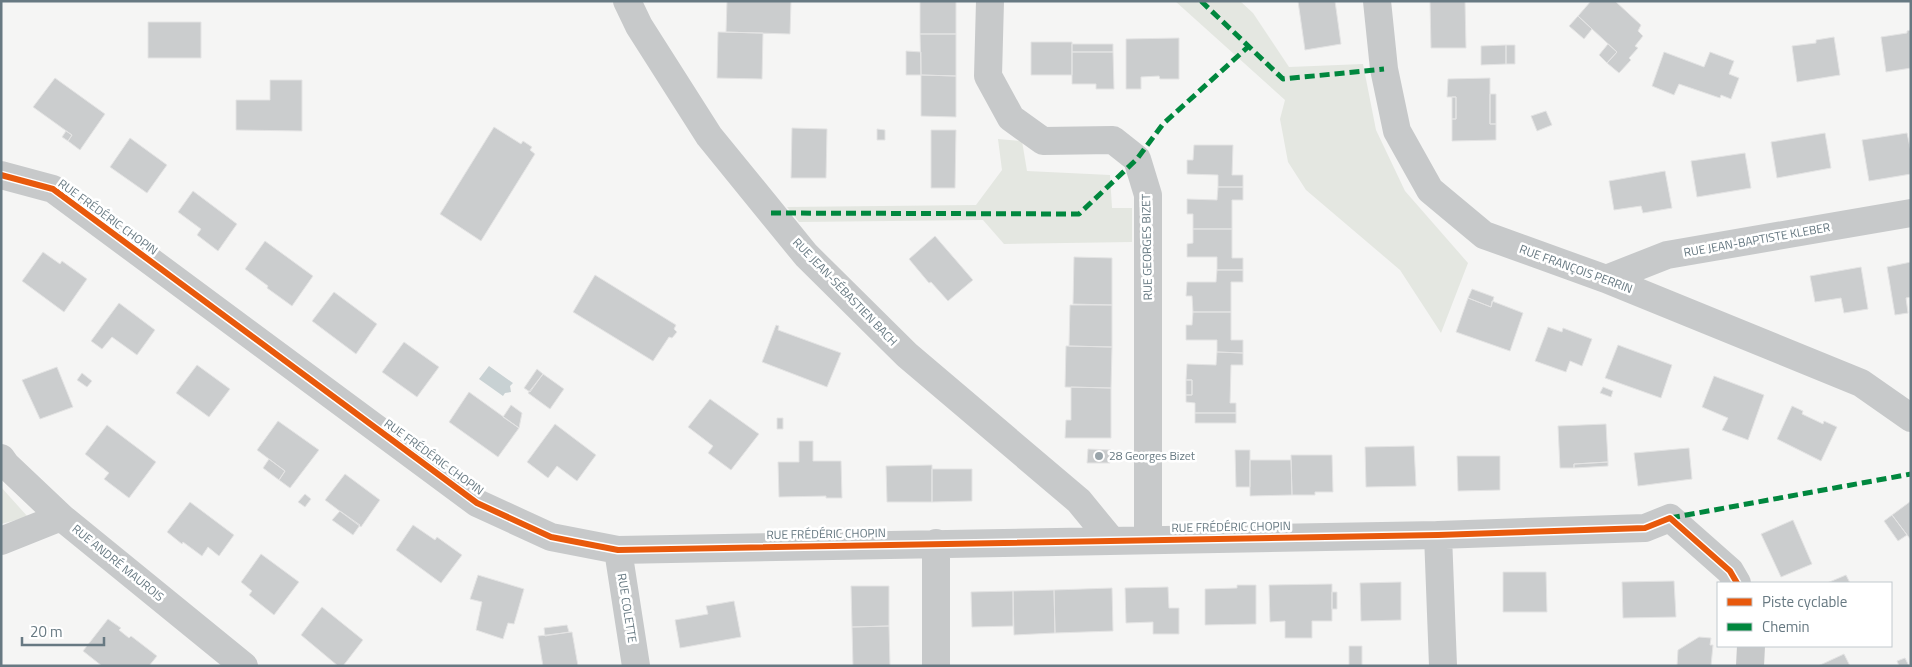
<svg xmlns="http://www.w3.org/2000/svg" width="1912" height="667" font-family="'Titillium Web',sans-serif">
<style>
.green{fill:#e4e7e1}
.water{fill:#c8d1d3}
.building{fill:#cbcdce;stroke:#e4e4e4}
.lines{fill:none;stroke-linecap:round;stroke-linejoin:round}
.minor{stroke:#c7c9ca;stroke-width:28}
.quiet{stroke:#00873e;stroke-width:5;stroke-dasharray:10 5;stroke-linecap:butt}
.cycleway-casing{stroke:#fff;stroke-width:9}
.cycleway{stroke:#e8590c;stroke-width:6}
.poi-dot{fill:#99a4aa;stroke:#fff;stroke-width:2}
.labels{text-anchor:middle;stroke-width:5;stroke-linejoin:round;paint-order:stroke}
.street-label{font-size:12px;fill:#677982;stroke:#fff}
.poi-label{font-size:12px;fill:#677982;stroke:#fff;text-anchor:start}
</style>
<rect width="100%" height="100%" fill="#f5f5f4"/>
<path class="green" d="M1175,1H1240L1253,13L1289,67L1363,64L1376,130L1405,191L1468,263L1441,333L1400,270L1306,190L1288,162L1280,119L1285,100Z
M998,139L1022,141L1027,171L1110,175L1112,208H1132V242L1004,244L983,220L799,222L787,207L976,205L1002,170Z
M1,487L28,517L1,524Z"/>
<path class="water" d="M489,366L513,383L510,386L511,392L505,393L503,396L479,379Z"/>
<path class="building" d="M727,1H791L790,34L726,32Z
M920,1H956V34H920Z
M1298,1H1335L1341,44L1305,50Z
M1430,1H1465L1466,48H1431Z
M1591,1H1615L1641,25L1638,31L1643,36L1635,46L1638,48L1629,58L1631,60L1619,73L1607,63L1617,52L1578,16Z
M1578,16L1592,29L1584,39L1569,26Z
M148,22H201V58H148Z
M1911,30V68L1886,72L1881,37L1907,33V31Z
M718,32L763,33L762,79L717,78Z
M920,34H956V76L921,75Z
M1834,37L1840,75L1797,82L1792,46L1816,43V40Z
M1179,38V79H1160L1159,76L1141,77V89H1126V39Z
M1031,42H1072V75H1031Z
M1072,44H1113V52H1072Z
M1608,44L1617,52L1607,63L1599,55Z
M1506,45H1515V64H1506Z
M1506,45V64L1481,65V46Z
M906,51L921,52V75H906Z
M1072,52H1113L1114,89H1096V84H1072Z
M1664,52L1704,67L1710,52L1734,61L1729,74L1739,78L1731,99L1721,95L1720,98L1679,84L1674,95L1652,86Z
M921,75L956,76V117L921,116Z
M55,78L105,114L80,150L68,141L72,135L33,107Z
M1490,78V124H1496V140L1452,141V119H1456V97H1447L1448,79Z
M270,80H302V131L236,130V100H270Z
M1490,94H1496V124H1490Z
M1452,97H1456V119H1452Z
M1546,111L1552,125L1537,131L1531,116Z
M494,127L521,144L523,141L532,147L530,150L535,154L481,241L440,214Z
M792,128L827,129L826,178H791Z
M877,129L885,130V140H877Z
M931,130H956L955,188H931Z
M66,131L72,135L68,141L62,137Z
M1825,133L1831,168L1777,178L1771,142Z
M1907,133L1911,152V174L1869,181L1862,140Z
M130,138L167,165L147,193L110,167Z
M1194,145H1233L1232,175H1243V187H1218V175L1187,174V160H1193Z
M1745,153L1751,188L1697,197L1691,161Z
M1665,171L1672,208L1643,213L1641,206L1614,210L1609,181Z
M1218,187H1243V200H1232V229H1193V214H1187V199L1217,200Z
M193,191L237,224L218,251L197,235L201,229L178,212Z
M1193,229H1232V258H1243V270H1217V257H1187V244L1193,243Z
M935,236L973,280L948,301L931,282L929,283L909,259Z
M265,241L313,276L292,306L267,288L268,286L245,269Z
M43,252L60,264L62,261L87,279L64,312L22,281Z
M1074,257L1112,258V305L1073,304Z
M1911,262V297L1906,298L1908,313L1895,315L1887,267Z
M1861,267L1868,309L1844,313L1841,298L1815,302L1810,276Z
M1217,270H1243V282H1231V312H1193L1192,296H1186L1187,282H1216Z
M595,275L676,325L674,329L677,332L672,338L669,337L653,361L573,312Z
M1472,289L1494,297L1491,307L1468,298Z
M334,292L377,324L356,354L312,321Z
M1468,298L1491,307L1492,301L1523,313L1510,351L1456,332Z
M119,303L155,330L137,355L112,337L102,349L91,341Z
M1070,305H1112V347L1069,346Z
M1193,312H1231V340H1243V353L1217,352V340H1186V325H1192Z
M776,325L779,326L778,330L841,353L827,387L762,362Z
M1548,327L1562,332L1563,328L1592,339L1582,366L1570,361L1566,372L1535,361Z
M404,342L439,367L417,397L382,372Z
M1618,345L1672,365L1661,398L1605,378Z
M1066,346L1112,347L1111,388L1065,387Z
M1217,352L1243,353V365H1231L1230,403H1236V413H1195V403L1186,402V395H1192V380H1186L1187,364L1216,365Z
M197,365L230,389L209,417L176,393Z
M57,367L73,407L40,419L22,380Z
M537,369L543,374L530,392L524,388Z
M82,373L92,381L87,387L77,380Z
M543,374L564,389L550,409L528,393Z
M1714,376L1764,395L1748,440L1722,430L1728,418L1702,407Z
M1186,380H1192V395H1186Z
M1071,387L1111,388V438H1065L1066,420H1071Z
M1603,387L1613,391L1611,397L1600,393Z
M469,392L519,428L498,457L449,422Z
M710,399L759,434L731,470L708,453L713,446L688,427Z
M511,405L522,413L519,428L503,417Z
M1792,406L1803,411L1802,414L1823,424L1824,421L1837,427L1821,461L1777,439Z
M1195,413H1236V423H1195Z
M777,418H783V429H777Z
M278,421L319,450L290,488L279,480L285,471L257,450Z
M555,424L596,455L577,481L557,466L548,478L527,462Z
M1606,424L1608,462L1574,464V468H1560L1558,426Z
M107,425L156,462L129,498L104,479L109,473L85,454Z
M799,441H813V461H841L842,498H826V496L779,497L778,462H799Z
M1414,446L1416,486L1366,487L1365,447Z
M1689,448L1692,479L1638,486L1634,453Z
M1088,449L1111,450L1110,463H1087Z
M1235,450H1250V487H1236Z
M1291,455H1332L1333,492H1315V495H1292Z
M1457,456H1500V490L1458,491Z
M269,459L285,471L279,480L263,468Z
M1250,460H1291L1292,495L1250,496Z
M1608,462V466L1574,468V464Z
M932,465V502H887L886,466Z
M932,469H972V501L932,502Z
M345,474L380,500L361,527L325,500Z
M305,494L311,499L305,507L298,502Z
M1911,501V540L1892,515Z
M190,502L234,535L219,556L208,547L202,556L183,542L182,544L167,532Z
M340,511L360,525L353,535L332,520Z
M1892,515L1907,535L1898,541L1884,521Z
M1793,520L1812,564L1781,577L1761,534Z
M413,525L435,540L437,537L462,555L441,583L396,550Z
M261,554L299,582L274,615L249,595L252,591L241,582Z
M1503,572H1546L1547,612H1503Z
M478,575L524,589L514,624L508,623L503,639L476,630L482,602L470,599Z
M1846,575L1850,583H1827Z
M1674,581L1676,617L1623,618L1622,582Z
M1401,582V620L1361,621L1360,583Z
M1332,584V621H1312V638H1285V621L1270,622L1269,585Z
M1237,585H1256V624L1205,625V589L1237,588Z
M851,586H889V626L852,627Z
M1168,587L1169,608H1179V634H1153V622L1126,623L1125,588Z
M1112,588L1113,631L1055,633L1054,590Z
M1054,590L1055,633L1014,635L1013,591Z
M1013,591V626L972,627L971,592Z
M1332,592H1337V609H1332Z
M734,601L741,637L680,648L675,620L708,614L706,606Z
M322,607L363,640L343,666H338L301,635Z
M108,619L121,628L119,630L129,638L131,636L157,656L149,666H102L83,651Z
M567,625L569,632L545,636L544,628Z
M889,626L890,666H853L852,627Z
M572,632L578,666H543L538,636Z
M1699,637L1711,638L1710,645H1713L1711,666H1677L1678,650Z
M1349,646H1362V666H1349Z
M1844,654L1850,666H1818Z
M1905,658L1909,666H1899L1897,661Z"/>
<g class="lines">
<path class="minor" d="M627,1L639,26L709,136L806,255L907,355L1079,501L1111,540
M990,1L988,76L1011,118L1043,141L1113,140L1137,159L1148,195V539
M1377,1L1384,69L1397,131L1430,190L1484,235L1606,279L1861,383L1911,418
M1,175L53,189L477,503L551,537L618,550L1438,535L1645,528L1670,518L1730,571L1737,583
M1606,279L1667,255L1911,213
M1,458L6,465L61,517L1,541
M61,517L244,666
M1438,535L1443,666
M936,543V666
M618,550L636,666
M1750,666L1751,646"/>
<path class="quiet" d="M1201,1L1283,79L1384,69
M771,213L1079,214L1137,159L1163,124L1249,46
M1670,518L1911,474"/>
<g class="cycleway-casing">
<path id="cycleway" d="M1,175L53,189L477,503L551,537L618,550L1438,535L1645,528L1670,518L1730,571L1737,583"/>
</g>
<use href="#cycleway" class="cycleway"/>
</g>
<circle class="poi-dot" cx="1099" cy="456" r="5"/>
<g class="labels">
<g class="street-label">
<text transform="translate(108 217) rotate(36)" y="4">RUE FRÉDÉRIC CHOPIN</text>
<text transform="translate(1757 240) rotate(-10)" y="4">RUE JEAN-BAPTISTE KLEBER</text>
<text transform="translate(1147 247) rotate(-91)" y="4">RUE GEORGES BIZET</text>
<text transform="translate(1576 269) rotate(20)" y="4">RUE FRANÇOIS PERRIN</text>
<text transform="translate(845 292) rotate(46)" y="4">RUE JEAN-SÉBASTIEN BACH</text>
<text transform="translate(434 457) rotate(36)" y="4">RUE FRÉDÉRIC CHOPIN</text>
<text transform="translate(1231 527) rotate(-1)" y="4">RUE FRÉDÉRIC CHOPIN</text>
<text transform="translate(826 534) rotate(-1)" y="4">RUE FRÉDÉRIC CHOPIN</text>
<text transform="translate(118 563) rotate(39)" y="4">RUE ANDRÉ MAUROIS</text>
<text transform="translate(627 608) rotate(81)" y="4">RUE COLETTE</text>
</g>
<g class="poi-label">
<text x="1109" y="460">28 Georges Bizet</text>
</g>
</g>
<rect width="1912" height="667" fill="none" stroke="#677982" stroke-width="5"/>
<rect x="1717" y="582" width="175" height="65" fill="#ffffff" stroke="#c2c9cd"/>
<rect x="1727" y="598" width="25" height="8" fill="#e8590c" stroke="#c2c9cd"/>
<text x="1762" y="607" font-size="15" fill="#677982">Piste cyclable</text>
<rect x="1727" y="623" width="25" height="8" fill="#00873e" stroke="#c2c9cd"/>
<text x="1762" y="632" font-size="15" fill="#677982">Chemin</text>
<path d="M22 637v8h82v-8" fill="none" stroke="#677982" stroke-width="2.5"/>
<text x="30" y="637" font-size="15" fill="#677982" stroke="#ffffff" stroke-width="4" paint-order="stroke">20 m</text>
</svg>
